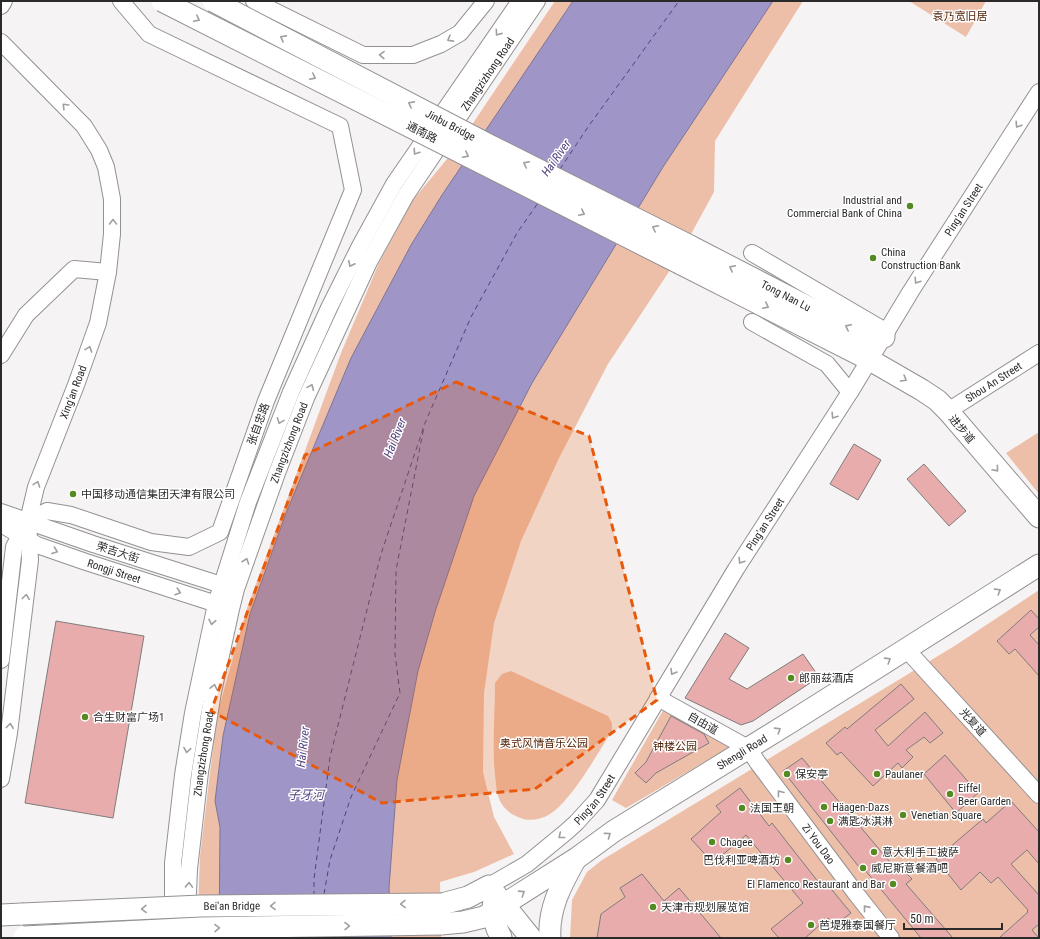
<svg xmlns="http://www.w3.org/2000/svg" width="1040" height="939" font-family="'Roboto Condensed','Noto Sans SC',sans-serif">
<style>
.green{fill:#edbfa8}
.water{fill:#9f95c6;stroke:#7c7597}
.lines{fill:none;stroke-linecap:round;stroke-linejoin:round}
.ferry{stroke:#52417f;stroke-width:1;stroke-dasharray:5 4;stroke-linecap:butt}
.building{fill:#e9acac;stroke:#7f7c7c}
.minor-casing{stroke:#949193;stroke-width:18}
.major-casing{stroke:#949193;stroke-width:23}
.minor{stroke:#fff;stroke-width:16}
.major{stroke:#fff;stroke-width:21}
.major-bridge-casing{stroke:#949193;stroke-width:23;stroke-linecap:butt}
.major-bridge{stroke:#fff;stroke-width:21}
.oneway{stroke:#a09f9f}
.marked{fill:#e8590c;fill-opacity:0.2;stroke:#e8590c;stroke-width:3;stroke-dasharray:8 5;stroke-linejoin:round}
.poi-dot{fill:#558a23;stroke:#fff;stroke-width:1.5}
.labels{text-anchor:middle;stroke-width:3;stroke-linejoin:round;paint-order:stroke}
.park-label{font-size:11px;fill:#4c1d00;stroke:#fff}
.street-label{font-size:11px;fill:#2b2a2a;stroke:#fff}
.poi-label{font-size:11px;fill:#2b2a2a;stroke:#fff;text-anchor:start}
.water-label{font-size:12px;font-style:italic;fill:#52417f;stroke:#fff}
</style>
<rect width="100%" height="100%" fill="#f6f3f4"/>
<path class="green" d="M555,1H803L715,141L714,192L678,258L608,364L559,458L521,541L494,623L484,693L483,772L494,817L514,854L474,872L440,882L441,938H197L200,856L217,715L247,608L341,353L379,263L413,200L457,147Z
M909,1H986L966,37Z
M1039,432V494L1006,453Z
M1039,590V938H570L572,900L587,872L602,860L956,645Z
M511,671L608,716L612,723V731C597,754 572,800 550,814C541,820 528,822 518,817C508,813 501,806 498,796C496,789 496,782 495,775C492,745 495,713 495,683L502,674Z
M665,707L733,745L626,808L612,800Z"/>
<path class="water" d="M573,1H773L663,167L532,383L474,496L435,612L418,671L397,780L389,888L391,938H219L220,827L215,801L223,736L250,614L286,513L351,358L411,245L442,195Z"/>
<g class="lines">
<path class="ferry" d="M560,169L588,127L679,1
M324,894L330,860L351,797L400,693L395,654L396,570L424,427
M314,896V879L330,757L381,554L425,423L471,317L517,233L538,203"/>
</g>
<path class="building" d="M854,444L881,460L858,500L830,484Z
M924,464L966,511L949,526L907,479Z
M1031,610L1039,619V627L1030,635L1039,645V676L1015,649L1009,654L997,641Z
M56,621L144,636L113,818L25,803Z
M725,633L749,648L729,679L747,689L803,654L819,677L753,721L741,725L685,698Z
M901,684L914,699L875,730L888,746L925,712L943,733L930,743L924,737L906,750L913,757L902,768L898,763L873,786L841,752L837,755L826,743L845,727L847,729Z
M671,716L704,734L709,743L656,773L646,783L635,773L646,762Z
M945,755L978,793L956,813L924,774Z
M802,758L896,869L899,866L912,879L906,884L953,938H921L865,870L863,872L783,771Z
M740,788L769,826L772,823L823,888L827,884L851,913L835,925L828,918L805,938H779L771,929L803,903L746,835L713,863L691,839L721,812L716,806Z
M1011,801L1039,832V864L1027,850L1011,864L1039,895V924L1032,930L1039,938H999L1028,912L1027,911L1028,910L998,877L991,883L980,872L961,890L936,859L983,819L986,823Z
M642,874L664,901L679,888L721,938H597L601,914L625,897L620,888Z"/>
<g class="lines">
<g class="minor-casing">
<g id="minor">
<path d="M254,1L363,55H413L441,44L460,33L486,1"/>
<path d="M1,6L4,1"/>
<path d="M1,42L84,126L99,150L106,167L112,199V234L108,272L98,323L76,385L36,487L28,521L30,560L9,733L1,779"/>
<path d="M752,253L887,332"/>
<path d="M752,322L827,364L850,392"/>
<path d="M1,355L26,315L74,269L108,272"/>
<path id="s1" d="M948,411L1039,353"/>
<path d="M1,512L93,544L231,588"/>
<path id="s2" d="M1,524L37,545L86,562L226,607"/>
<path d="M906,649L1039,795"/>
<path d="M1,660L14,547L20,535L28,521L47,511L71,515L151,542L189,547L220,532L266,401L353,190L340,126L149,34L121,1"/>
<path id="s3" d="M658,698L748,748L758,763L857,895L891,938"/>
<path id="s4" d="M489,886L527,864L566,832L576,823L597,800L736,569L850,392L911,291L1039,92"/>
<path d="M173,938V863L183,775L193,713L216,604L248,502L291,392L329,308L360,246L394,184L520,1"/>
<path id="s5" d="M186,938L189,869L200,772L213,692L231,609L236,589L277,473L306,398L369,262L406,195L537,1"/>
</g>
</g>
<g class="major-casing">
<g id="major">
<path id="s6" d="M690,246L868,338L875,339L884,337"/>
<path d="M681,264L870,360L922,390L937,400L948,411L1039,517"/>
<path d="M494,899C492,913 494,925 501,937"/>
<path d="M442,904L468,897L489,886L531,938"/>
<path d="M1,915L22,914"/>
<path id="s7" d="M441,924L463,922L484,917L577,858L614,831L794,720L1039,565"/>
<path d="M550,938C548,909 561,885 575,860"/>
</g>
</g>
<use href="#minor" class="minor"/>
<use href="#major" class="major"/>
<g class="major-bridge-casing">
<g id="major-bridge">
<path d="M162,1L681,264"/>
<path id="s8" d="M213,1L489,145L690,246"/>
<path id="s9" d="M22,914L201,906L442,904"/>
<path d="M24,937L201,928L441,924"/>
</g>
</g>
<use href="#major-bridge" class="major-bridge"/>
</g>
<defs><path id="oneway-chevron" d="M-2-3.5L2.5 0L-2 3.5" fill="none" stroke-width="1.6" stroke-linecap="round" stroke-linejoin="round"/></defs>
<g class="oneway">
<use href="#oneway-chevron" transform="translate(197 19) rotate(27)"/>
<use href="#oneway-chevron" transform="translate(498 33) rotate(125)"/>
<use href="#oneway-chevron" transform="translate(283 38) rotate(-152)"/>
<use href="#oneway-chevron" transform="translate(450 39) rotate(151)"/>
<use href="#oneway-chevron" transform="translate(382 55) rotate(-179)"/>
<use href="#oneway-chevron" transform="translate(313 77) rotate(27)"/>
<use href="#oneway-chevron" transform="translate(411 104) rotate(-152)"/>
<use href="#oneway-chevron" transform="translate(65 106) rotate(-135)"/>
<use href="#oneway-chevron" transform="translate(1018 125) rotate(123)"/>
<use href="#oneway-chevron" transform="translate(416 152) rotate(124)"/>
<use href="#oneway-chevron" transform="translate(466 155) rotate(27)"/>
<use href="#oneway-chevron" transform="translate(526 164) rotate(-154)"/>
<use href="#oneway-chevron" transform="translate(582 213) rotate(27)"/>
<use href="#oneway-chevron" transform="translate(113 222) rotate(-90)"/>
<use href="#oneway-chevron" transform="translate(655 228) rotate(-153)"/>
<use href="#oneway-chevron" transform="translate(351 264) rotate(116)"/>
<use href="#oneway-chevron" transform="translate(732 268) rotate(-153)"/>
<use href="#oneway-chevron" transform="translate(917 281) rotate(123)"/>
<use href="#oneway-chevron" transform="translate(766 306) rotate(27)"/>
<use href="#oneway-chevron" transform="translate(848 327) rotate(-153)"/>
<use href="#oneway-chevron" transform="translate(89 349) rotate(-70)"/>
<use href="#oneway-chevron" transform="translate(904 379) rotate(30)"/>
<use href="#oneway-chevron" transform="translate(311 387) rotate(-66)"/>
<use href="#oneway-chevron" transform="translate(834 416) rotate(123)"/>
<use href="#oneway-chevron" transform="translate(280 421) rotate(111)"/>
<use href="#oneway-chevron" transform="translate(996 469) rotate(49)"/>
<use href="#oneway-chevron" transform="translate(37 484) rotate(-70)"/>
<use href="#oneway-chevron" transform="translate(55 551) rotate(20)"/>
<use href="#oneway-chevron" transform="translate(246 561) rotate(-71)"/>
<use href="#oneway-chevron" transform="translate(741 561) rotate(123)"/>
<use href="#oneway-chevron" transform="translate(998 591) rotate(-32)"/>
<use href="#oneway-chevron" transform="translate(178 592) rotate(18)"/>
<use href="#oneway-chevron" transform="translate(26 597) rotate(-83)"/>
<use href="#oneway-chevron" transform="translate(212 622) rotate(101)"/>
<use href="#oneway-chevron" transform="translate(888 660) rotate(-32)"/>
<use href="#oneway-chevron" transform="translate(673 672) rotate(121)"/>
<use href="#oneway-chevron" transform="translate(214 687) rotate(-78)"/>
<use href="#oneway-chevron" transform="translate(10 726) rotate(-83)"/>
<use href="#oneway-chevron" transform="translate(778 730) rotate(-32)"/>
<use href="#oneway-chevron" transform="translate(187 750) rotate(99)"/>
<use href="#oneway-chevron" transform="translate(780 793) rotate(-127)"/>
<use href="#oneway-chevron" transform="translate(608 835) rotate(-36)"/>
<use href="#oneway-chevron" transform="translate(561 836) rotate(141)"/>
<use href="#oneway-chevron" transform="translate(189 885) rotate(-88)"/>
<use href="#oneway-chevron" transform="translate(522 893) rotate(-33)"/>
<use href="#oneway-chevron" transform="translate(403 904) rotate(179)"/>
<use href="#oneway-chevron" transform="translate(273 906) rotate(179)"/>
<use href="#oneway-chevron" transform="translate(866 908) rotate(-129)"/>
<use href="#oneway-chevron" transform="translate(144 909) rotate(178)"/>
<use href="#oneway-chevron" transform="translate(347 926) rotate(-1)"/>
<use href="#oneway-chevron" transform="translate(217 928) rotate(-1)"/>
</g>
<path class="marked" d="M456,382L589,436L657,700L535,789L382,803L211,711L305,455Z"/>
<g class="poi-dot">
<circle cx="910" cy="206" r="4"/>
<circle cx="873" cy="258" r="4"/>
<circle cx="73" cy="494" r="4"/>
<circle cx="791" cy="678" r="4"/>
<circle cx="85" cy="717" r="4"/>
<circle cx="787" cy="774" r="4"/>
<circle cx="877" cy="774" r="4"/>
<circle cx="950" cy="794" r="4"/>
<circle cx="824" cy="807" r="4"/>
<circle cx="742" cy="808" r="4"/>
<circle cx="903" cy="815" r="4"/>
<circle cx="830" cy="821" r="4"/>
<circle cx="712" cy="842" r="4"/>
<circle cx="874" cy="852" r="4"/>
<circle cx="788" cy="860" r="4"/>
<circle cx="863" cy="868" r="4"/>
<circle cx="893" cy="884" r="4"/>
<circle cx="653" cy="907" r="4"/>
<circle cx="811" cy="925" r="4"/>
</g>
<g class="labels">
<g class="park-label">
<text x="960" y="20">袁乃宽旧居</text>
<text x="544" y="747">奥式风情音乐公园</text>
<text x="675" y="750">钟楼公园</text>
</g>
<g class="street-label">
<text dy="4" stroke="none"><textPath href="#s5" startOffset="929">Zhangzizhong Road</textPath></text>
<text dy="4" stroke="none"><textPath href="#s8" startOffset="268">Jinbu Bridge</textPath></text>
<text transform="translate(422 132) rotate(27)" y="4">通南路</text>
<text dy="4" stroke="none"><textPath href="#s4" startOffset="834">Ping'an Street</textPath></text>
<text dy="4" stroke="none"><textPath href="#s6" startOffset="108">Tong Nan Lu</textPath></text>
<text dy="4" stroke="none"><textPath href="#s1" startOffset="54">Shou An Street</textPath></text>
<text transform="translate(73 392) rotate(-69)" y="4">Xing'an Road</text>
<text transform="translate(258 424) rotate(-70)" y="4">张自忠路</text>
<text transform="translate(962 429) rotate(50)" y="4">进步道</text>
<text dy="4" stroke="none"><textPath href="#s5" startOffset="509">Zhangzizhong Road</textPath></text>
<text dy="4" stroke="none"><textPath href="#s4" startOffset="462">Ping'an Street</textPath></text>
<text transform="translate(118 552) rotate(18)" y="4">荣吉大街</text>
<text dy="4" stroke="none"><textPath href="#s2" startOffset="123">Rongji Street</textPath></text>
<text transform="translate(973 722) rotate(48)" y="4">光复道</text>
<text transform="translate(703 723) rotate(29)" y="4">自由道</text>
<text dy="4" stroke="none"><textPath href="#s7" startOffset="350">Shengli Road</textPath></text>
<text dy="4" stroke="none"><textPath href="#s5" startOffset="185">Zhangzizhong Road</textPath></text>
<text dy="4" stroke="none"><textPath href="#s4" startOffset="138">Ping'an Street</textPath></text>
<text dy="4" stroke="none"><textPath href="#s3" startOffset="222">Zi You Dao</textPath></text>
<text dy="4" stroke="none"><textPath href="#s9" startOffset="210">Bei'an Bridge</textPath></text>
</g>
<g class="poi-label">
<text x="902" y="204" text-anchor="end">Industrial and<tspan x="902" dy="13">Commercial Bank of China</tspan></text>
<text x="881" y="256">China<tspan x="881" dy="13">Construction Bank</tspan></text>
<text x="81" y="498">中国移动通信集团天津有限公司</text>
<text x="799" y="682">郎丽兹酒店</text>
<text x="93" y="721">合生财富广场1</text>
<text x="795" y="778">保安亭</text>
<text x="885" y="778">Paulaner</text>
<text x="958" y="792">Eiffel<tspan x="958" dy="13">Beer Garden</tspan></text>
<text x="832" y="811">Häagen-Dazs</text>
<text x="750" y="812">法国王朝</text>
<text x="911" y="819">Venetian Square</text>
<text x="838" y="825">满匙冰淇淋</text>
<text x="720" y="846">Chagee</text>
<text x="882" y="856">意大利手工披萨</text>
<text x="780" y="864" text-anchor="end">巴伐利亚啤酒坊</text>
<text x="871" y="872">威尼斯意餐酒吧</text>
<text x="885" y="888" text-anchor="end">El Flamenco Restaurant and Bar</text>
<text x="661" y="911">天津市规划展览馆</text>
<text x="819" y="929">芭堤雅泰国餐厅</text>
</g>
<g class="water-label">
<text transform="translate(556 158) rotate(-55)" y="4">Hai River</text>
<text transform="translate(395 438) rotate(-68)" y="4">Hai River</text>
<text transform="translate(303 747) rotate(-84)" y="4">Hai River</text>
<text x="306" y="799">子牙河</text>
</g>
</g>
<rect width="1040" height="939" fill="none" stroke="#2b2a2a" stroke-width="4"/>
<path d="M904 923v6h98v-6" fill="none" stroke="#2b2a2a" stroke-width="2"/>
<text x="910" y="923" font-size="12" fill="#2b2a2a" stroke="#ffffff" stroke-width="3" paint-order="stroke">50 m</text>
</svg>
